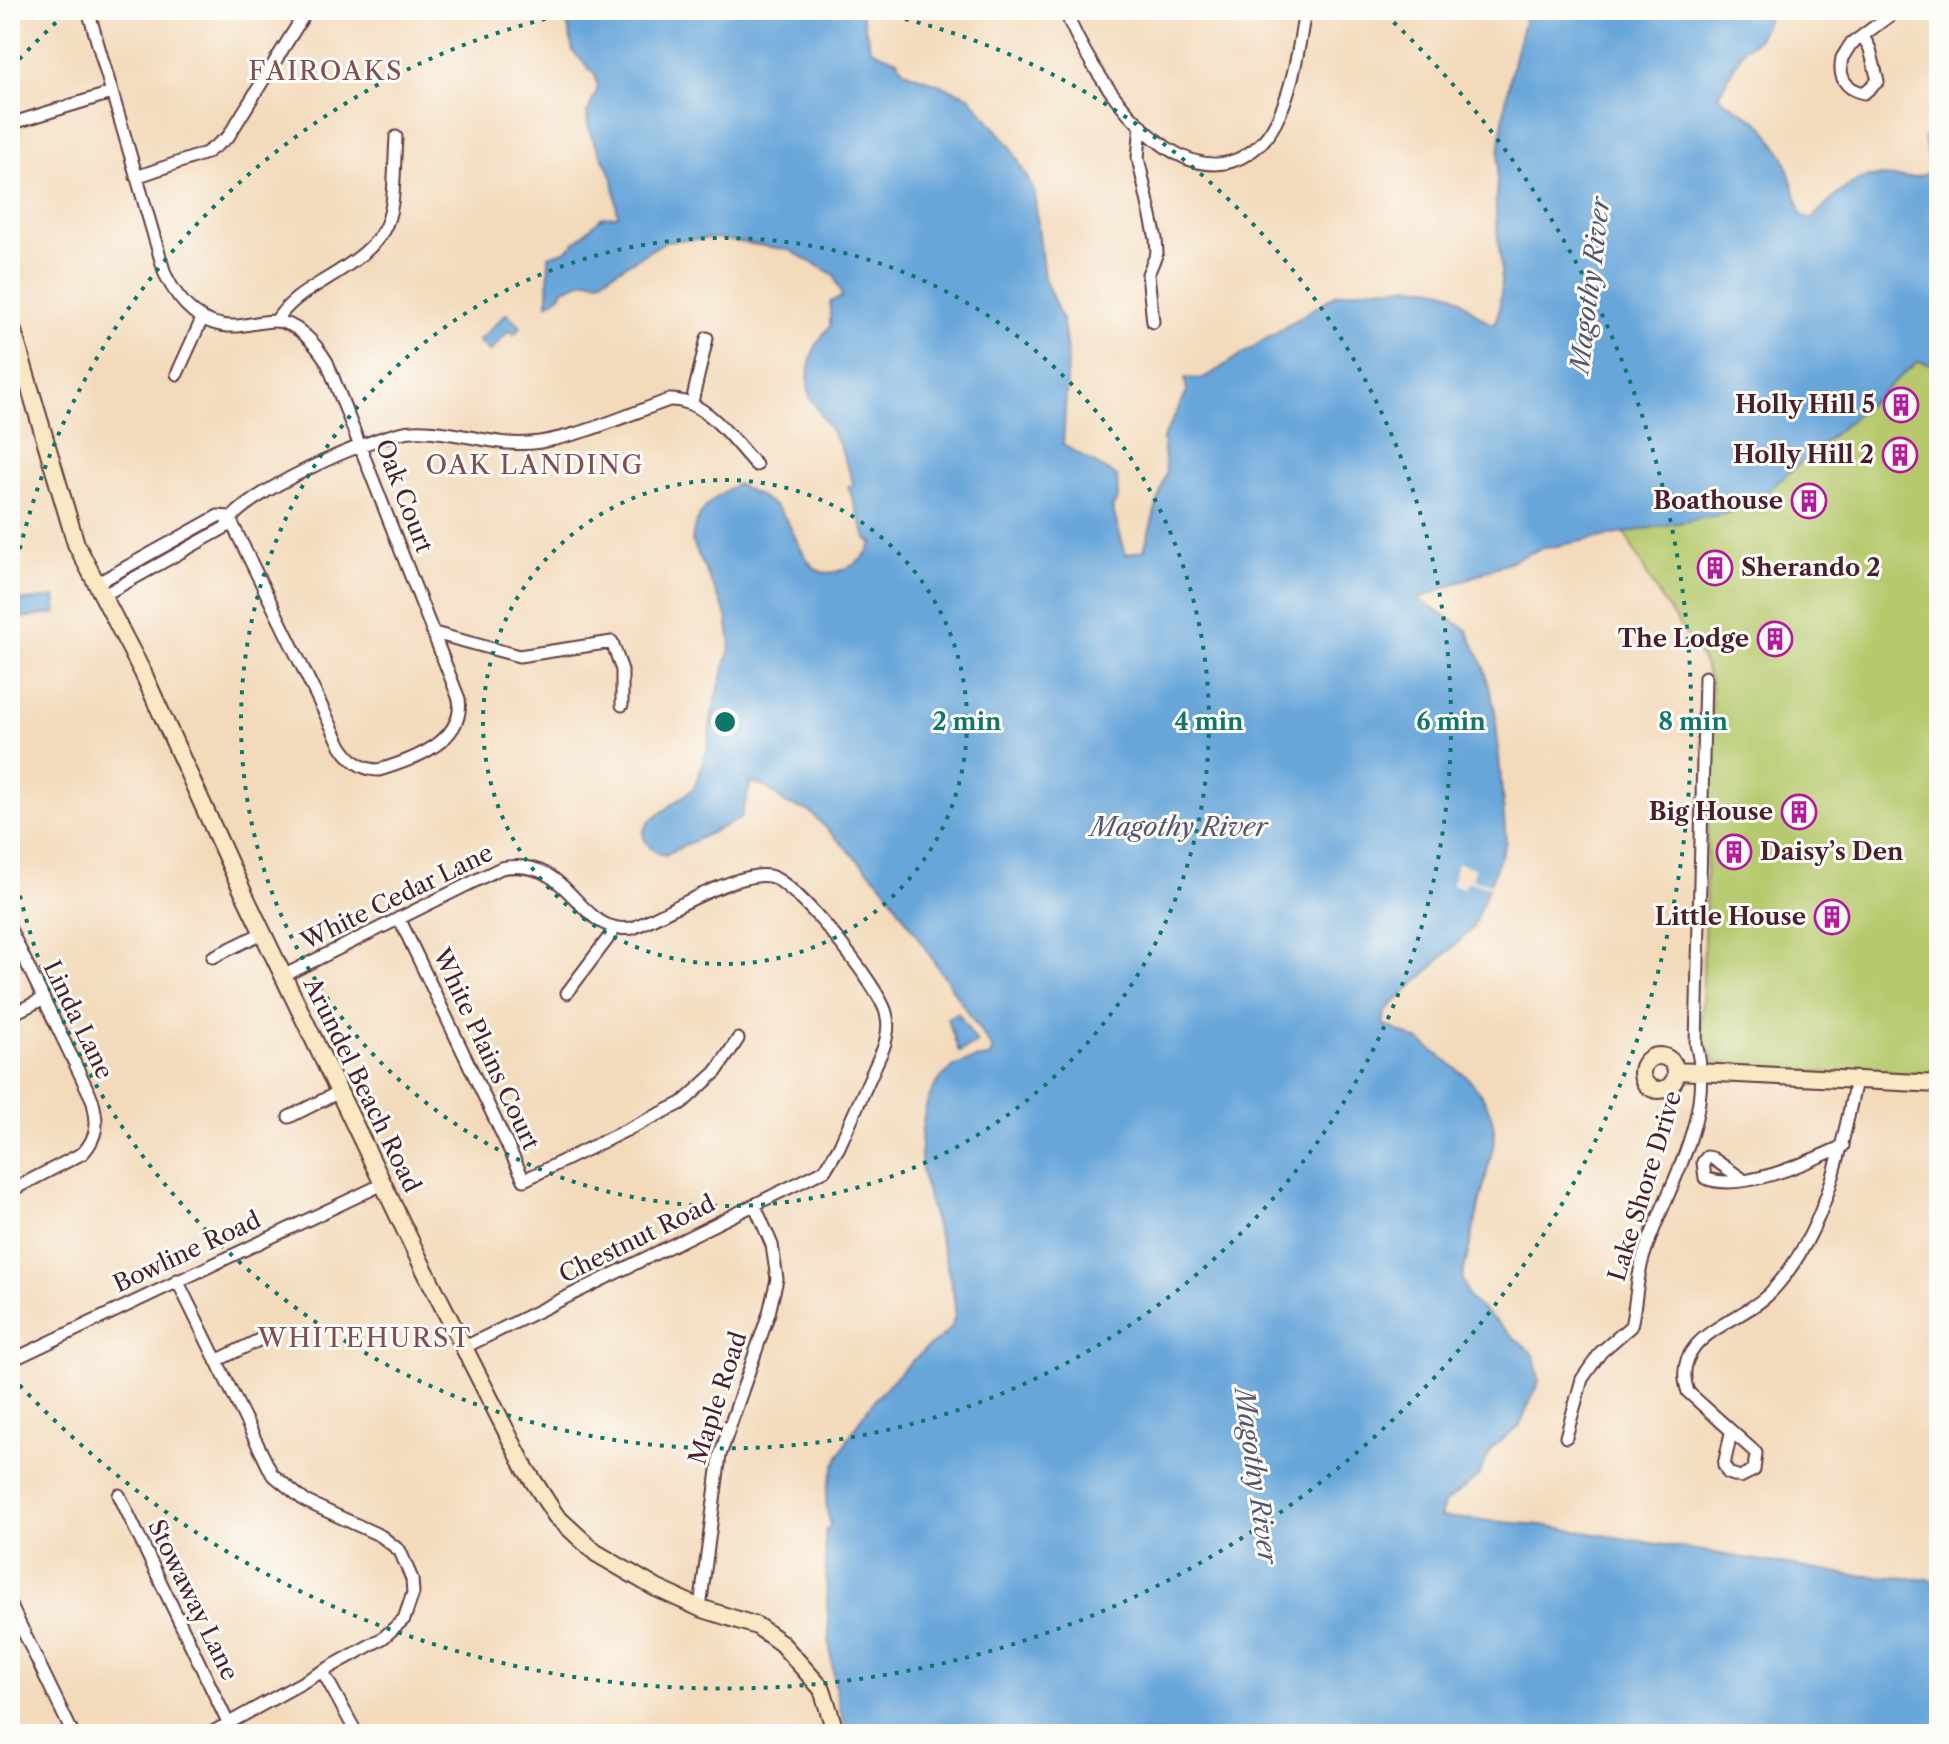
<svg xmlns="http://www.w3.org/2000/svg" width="1949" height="1744" font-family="'Libre Caslon Text',serif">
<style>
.green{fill:#b6c96d;stroke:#80744c;stroke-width:2}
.water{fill:#68a6da;stroke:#596282;stroke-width:2}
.pier{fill:#f3dabb}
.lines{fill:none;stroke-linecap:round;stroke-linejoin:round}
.street-casing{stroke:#633b41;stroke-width:15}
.secondary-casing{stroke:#633b41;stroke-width:20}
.street{stroke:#fff;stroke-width:11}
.secondary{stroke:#fae7c3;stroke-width:16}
.ring{fill:none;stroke:#0f766e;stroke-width:4;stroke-dasharray:4 8}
.labels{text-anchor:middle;stroke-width:6;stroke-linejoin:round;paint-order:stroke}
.poi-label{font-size:24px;font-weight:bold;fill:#4a1f2b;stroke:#fdfcf7;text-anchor:end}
.street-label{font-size:24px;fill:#4a1f2b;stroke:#fdfcf7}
.neighbourhood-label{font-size:26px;letter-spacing:2px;fill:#804e54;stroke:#fdfcf7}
.water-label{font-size:26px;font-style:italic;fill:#565571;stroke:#fdfcf7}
.centre{fill:#0f766e;stroke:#fdfcf7;stroke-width:4}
.ring-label{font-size:24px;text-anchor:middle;font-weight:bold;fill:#0f766e;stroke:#fdfcf7;stroke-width:6;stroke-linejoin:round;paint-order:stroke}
</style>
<rect width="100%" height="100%" fill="#fdfcf7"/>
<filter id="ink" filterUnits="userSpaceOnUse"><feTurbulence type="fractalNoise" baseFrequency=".0125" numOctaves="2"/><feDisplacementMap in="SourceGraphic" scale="16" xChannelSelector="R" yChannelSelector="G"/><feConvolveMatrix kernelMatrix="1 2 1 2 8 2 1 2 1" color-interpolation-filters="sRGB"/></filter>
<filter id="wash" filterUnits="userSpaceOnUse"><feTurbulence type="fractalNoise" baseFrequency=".006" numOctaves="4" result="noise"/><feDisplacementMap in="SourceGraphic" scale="32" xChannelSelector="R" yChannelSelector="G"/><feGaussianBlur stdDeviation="1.8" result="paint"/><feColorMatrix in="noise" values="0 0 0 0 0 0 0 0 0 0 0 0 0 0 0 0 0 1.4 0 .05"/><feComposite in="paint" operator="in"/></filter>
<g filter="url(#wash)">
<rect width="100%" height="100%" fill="#f3dabb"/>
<path class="green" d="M1918,361L1939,366V1075L1876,1077L1716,1062L1701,1037L1712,690C1706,655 1683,633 1664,603C1649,581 1638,556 1624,532L1723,514L1753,503Z"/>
<path class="water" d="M565,10H860L871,49L897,60L904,71L969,96L1011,147L1034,191L1044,278L1063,322L1068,361L1063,444L1117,477L1118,499L1112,507L1126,555L1144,550L1166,473L1163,438L1187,392L1185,378L1203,379L1337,294C1361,288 1435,280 1455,295C1468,305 1479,320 1495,324C1510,280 1494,241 1496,197C1499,134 1508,70 1528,10H1772L1758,39L1744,49L1718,96L1763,125L1784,157L1802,216L1811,219C1825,207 1844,186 1861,179C1883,171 1914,185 1930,171L1924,137L1933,133L1929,112L1939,88V366L1918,361L1754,503L1724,514L1540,549L1418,599L1467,630L1483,664L1495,710L1506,842L1472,929L1386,1011L1383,1024L1420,1041L1466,1076L1482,1095L1492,1117L1495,1138L1462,1279L1469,1298L1534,1355L1539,1381L1519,1427L1493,1447L1476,1479L1445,1502L1440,1517L1541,1525L1849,1575L1928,1579L1939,1585V1734H849C826,1685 827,1587 825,1531L830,1527C831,1518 826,1513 826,1505C826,1481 838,1457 850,1436C867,1405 895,1376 921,1353C929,1345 942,1338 949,1330C952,1327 955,1317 955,1313C956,1299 951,1284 948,1271C935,1210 911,1174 925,1111C933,1077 954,1060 989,1057L993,1050L883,885L809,811L787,804L767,788L751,782L741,818L665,855C653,852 644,844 643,832L649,822L694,788L707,751L712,715L731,644L727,616L692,541C694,512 714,497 737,484C750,492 769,500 779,510C800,532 803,586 842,570C858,564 866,557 873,542L867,540L848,486L854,485L840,446L810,397C805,371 811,345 830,327V302L842,297L834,275L789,250L714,238L666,241L599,281L585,280L562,290V294L548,304L549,256L567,250L602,217L618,216L613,178L589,131L587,114L598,88L595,75L573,51Z
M507,313L521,327L514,334L509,330L490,352L478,341Z
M55,597L57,613L21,618L19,601Z
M958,1013L977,1043L959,1052L947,1018Z"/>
<path class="pier" d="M1457,863L1474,868L1472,879L1492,884L1491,887L1466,881L1464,888L1452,885Z"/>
</g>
<g filter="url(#ink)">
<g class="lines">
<g class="street-casing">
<path id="street" d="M88,10L165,274C179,303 202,328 237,326C249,325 262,321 274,321C296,321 316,344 327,362L459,699C465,741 413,760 379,770C361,770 350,760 341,746L229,517
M1065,10C1088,72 1181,214 1258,146C1289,119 1299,49 1305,10
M1863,36L1870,49L1878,81L1864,93C1845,89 1838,77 1842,58L1850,45L1897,10
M10,124L111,93
M1141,125L1138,158L1156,239L1157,253L1148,274L1153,322
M136,177L206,153L228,137L307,10
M276,321C288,302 305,292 323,281C401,234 391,222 396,137
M177,374L202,319
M692,402L707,338
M96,584L218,516L229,517
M102,596L226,527C236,496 378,432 413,431C457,429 496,449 540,442C584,435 627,415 669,400C707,399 732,440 756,465
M434,633L519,656L612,642L622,670V705
M399,918L524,1180L682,1103L716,1072L738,1039
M10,929L92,1099C98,1121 99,1135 83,1153L10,1191
M213,957L262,933
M283,976L501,868C574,855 575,936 633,928C663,915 739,870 769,876C795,880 879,986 886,1013C890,1026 887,1038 883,1049L839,1147L825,1170L465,1347
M567,993L615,929
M10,1015L43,999
M289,1117L339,1092
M1741,1178L1712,1158L1707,1157L1703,1162L1705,1178C1742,1193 1808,1162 1843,1146
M177,1280L272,1474L305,1501L381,1536L400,1551L412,1579L413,1593L404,1619L383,1638L209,1734
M10,1361L383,1184
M216,1361L263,1338
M1731,1433L1724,1465L1728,1473L1740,1477L1754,1470L1756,1453L1688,1392C1668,1335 1743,1322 1770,1293C1825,1235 1840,1155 1856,1080
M1566,1437L1582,1379L1601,1352L1631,1326C1637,1301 1636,1276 1645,1252C1667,1187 1716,1115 1696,1044L1705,677
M119,1495L228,1723
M10,1604L73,1734
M700,1608L720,1455L769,1313L777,1279L772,1245L755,1206
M323,1672L357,1734"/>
</g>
<g class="secondary-casing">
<path id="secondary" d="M10,321L76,544L143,673L232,869L419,1259L525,1468L556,1516L596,1553L656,1588L700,1608L757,1626L781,1643L822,1689L836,1734
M1642 1073a17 17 0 1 1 34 0a17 17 0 1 1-34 0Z
M1676,1071L1939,1084"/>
</g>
<use href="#street" class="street"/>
<use href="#secondary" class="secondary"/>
</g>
</g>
<g class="ring">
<circle cx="725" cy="722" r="242"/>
<circle cx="725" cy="722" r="484"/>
<path d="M10 596A726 726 0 0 1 580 11M870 11A726 726 0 1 1 10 848"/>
<path d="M11 68A968 968 0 0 1 65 14M1385 14A968 968 0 1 1 11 1376"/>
</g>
<defs>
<g id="building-ring" transform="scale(1.8)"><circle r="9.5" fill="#fdfcf7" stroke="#b5179e" stroke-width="1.5"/><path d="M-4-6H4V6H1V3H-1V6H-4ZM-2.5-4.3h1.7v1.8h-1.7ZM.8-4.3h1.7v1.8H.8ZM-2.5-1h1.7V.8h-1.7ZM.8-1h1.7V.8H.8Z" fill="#b5179e"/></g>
</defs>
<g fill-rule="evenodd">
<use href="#building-ring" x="1901" y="405"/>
<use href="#building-ring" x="1900" y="455"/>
<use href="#building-ring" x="1809" y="501"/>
<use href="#building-ring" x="1715" y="568"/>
<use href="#building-ring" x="1775" y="639"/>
<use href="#building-ring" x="1799" y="812"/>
<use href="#building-ring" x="1734" y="852"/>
<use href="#building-ring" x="1832" y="917"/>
</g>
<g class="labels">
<g class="poi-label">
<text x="1875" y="413">Holly Hill 5</text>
<text x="1874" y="463">Holly Hill 2</text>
<text x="1783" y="509">Boathouse</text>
<text x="1741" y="576" text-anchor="start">Sherando 2</text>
<text x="1749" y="647">The Lodge</text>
<text x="1773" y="820">Big House</text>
<text x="1760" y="860" text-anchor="start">Daisy’s Den</text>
<text x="1806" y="925">Little House</text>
</g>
<g class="street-label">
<text transform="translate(404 496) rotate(69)" y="8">Oak Court</text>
<text transform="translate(397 897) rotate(-26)" y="8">White Cedar Lane</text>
<text transform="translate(78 1020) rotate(64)" y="8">Linda Lane</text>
<text transform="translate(486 1049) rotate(65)" y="8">White Plains Court</text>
<text transform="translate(362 1085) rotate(64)" y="8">Arundel Beach Road</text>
<text transform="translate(1645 1186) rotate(-73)" y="8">Lake Shore Drive</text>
<text transform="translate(637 1239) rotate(-26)" y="8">Chestnut Road</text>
<text transform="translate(187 1252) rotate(-25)" y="8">Bowline Road</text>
<text transform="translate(718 1398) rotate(-72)" y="8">Maple Road</text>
<text transform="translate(193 1600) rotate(64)" y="8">Stowaway Lane</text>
</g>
<g class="neighbourhood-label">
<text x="326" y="80">FAIROAKS</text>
<text x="535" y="474">OAK LANDING</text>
<text x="365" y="1347">WHITEHURST</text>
</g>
<g class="water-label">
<text transform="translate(1590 285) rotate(-83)" y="9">Magothy River</text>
<text x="1179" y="836">Magothy River</text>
<text transform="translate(1256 1476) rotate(82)" y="9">Magothy River</text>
</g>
</g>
<circle cx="725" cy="722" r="12" class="centre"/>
<g class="ring-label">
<text x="967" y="730">2 min</text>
<text x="1209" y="730">4 min</text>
<text x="1451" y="730">6 min</text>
<text x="1693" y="730">8 min</text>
</g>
<rect width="1949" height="1744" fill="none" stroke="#fdfcf7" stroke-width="40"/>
</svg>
